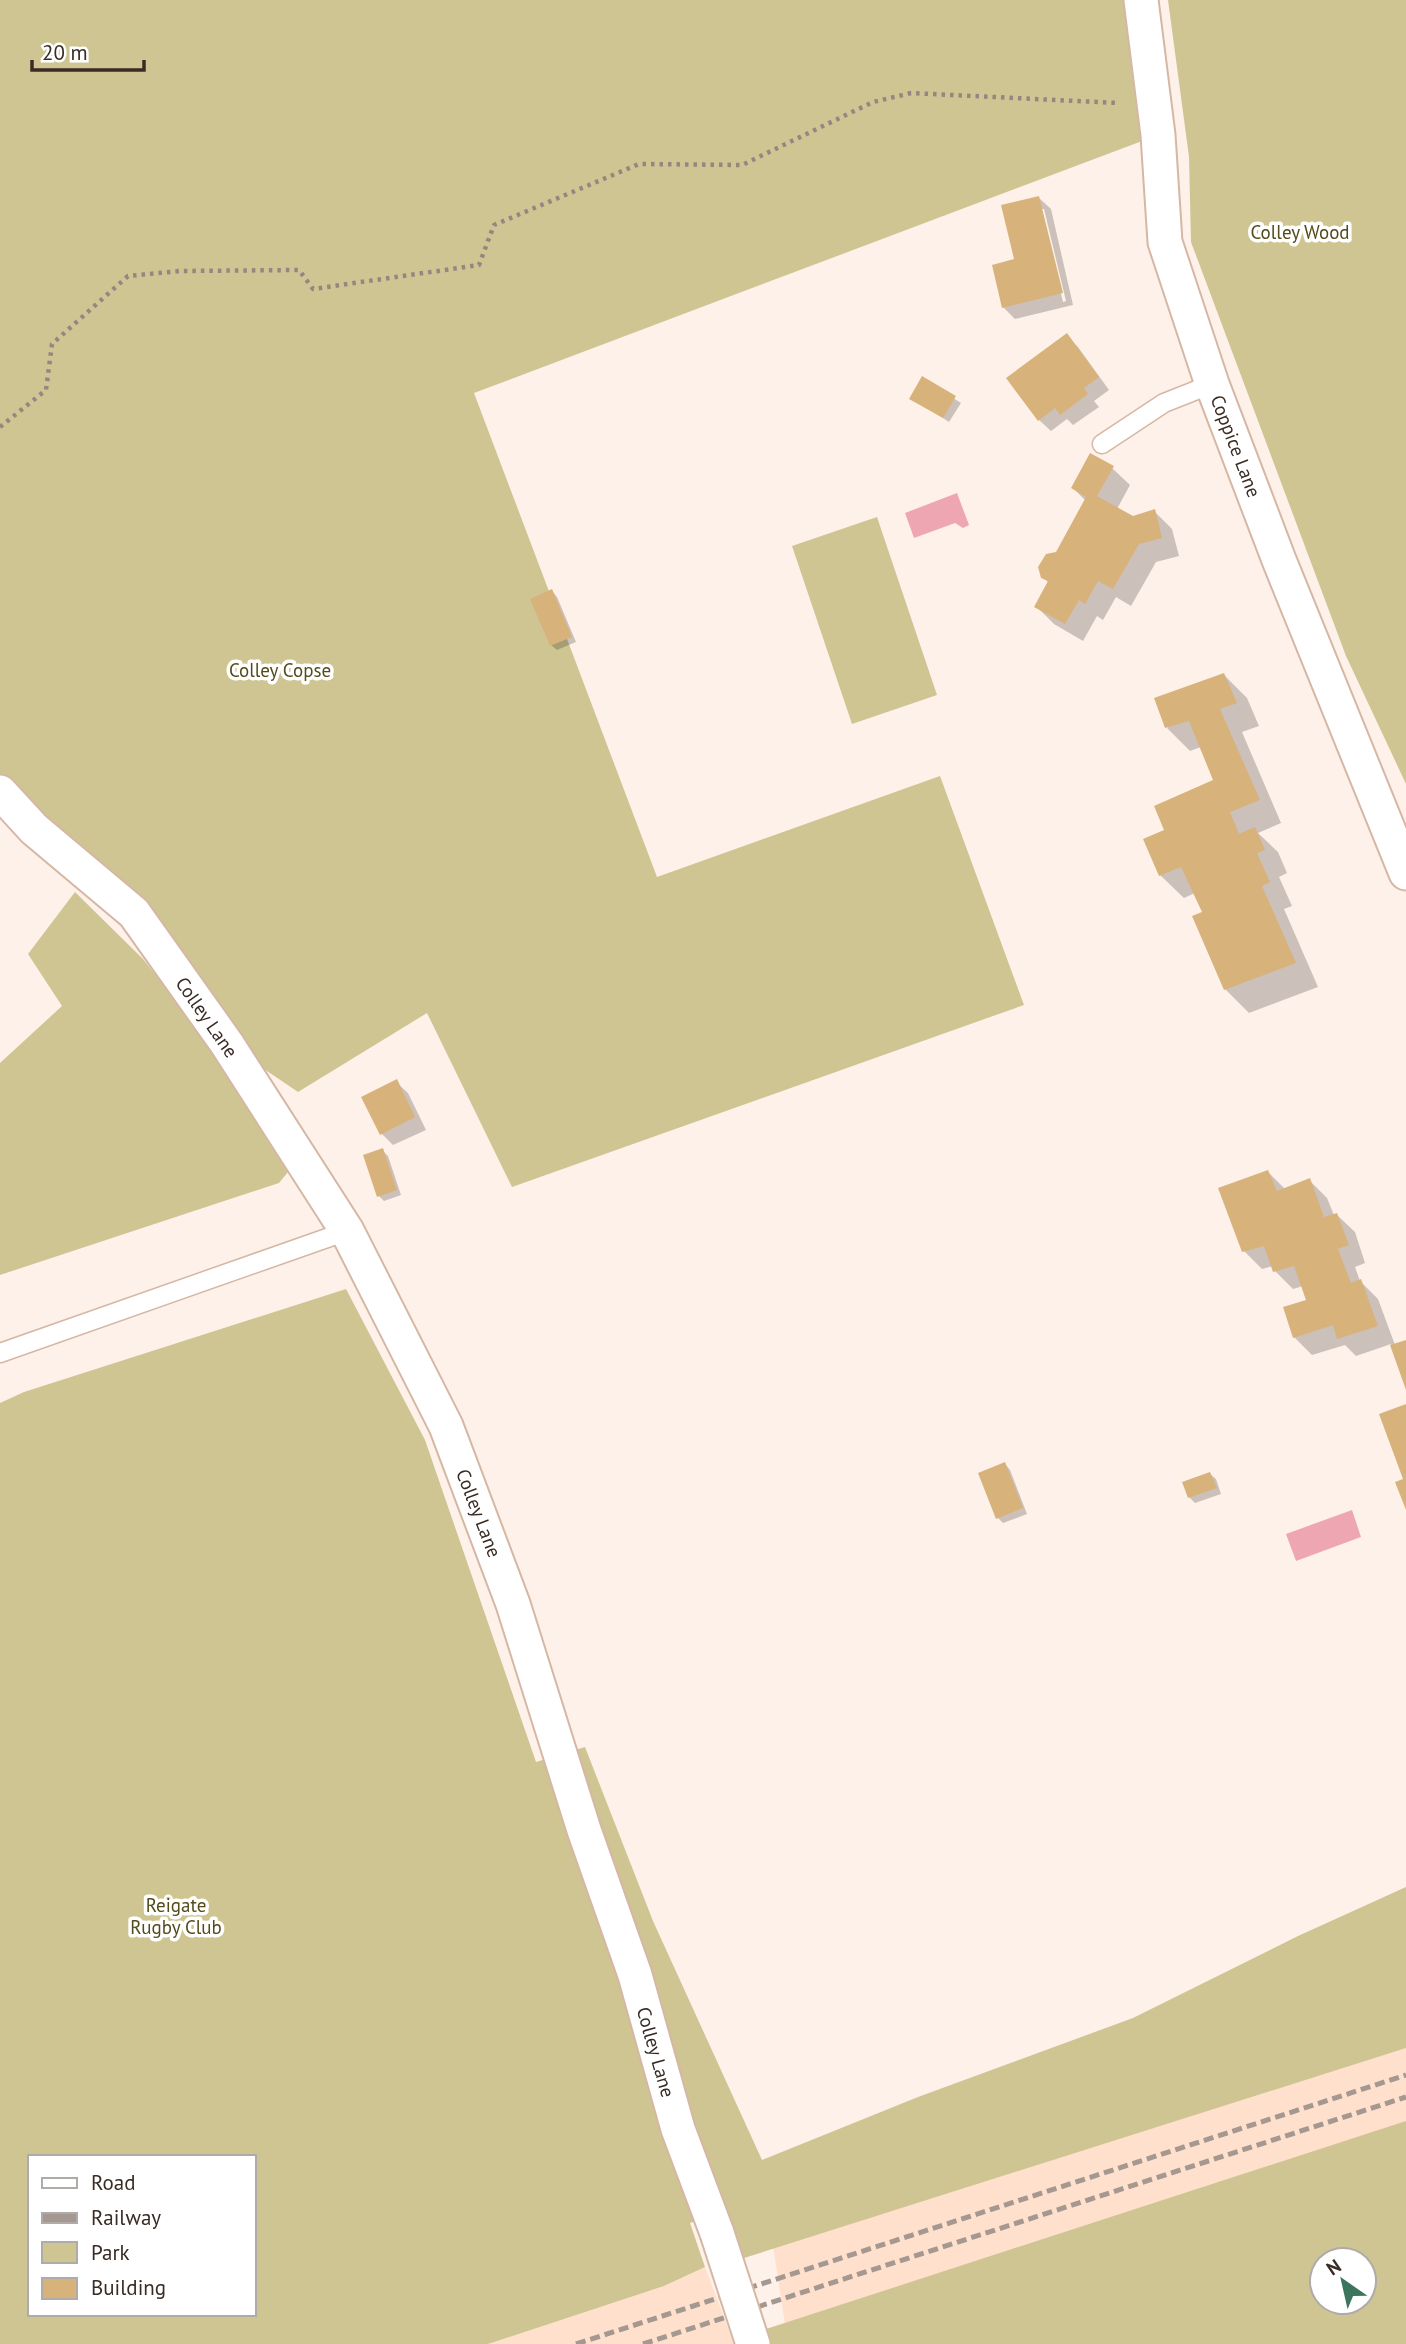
<svg xmlns="http://www.w3.org/2000/svg" width="1406" height="2344" font-family="'PT Sans',sans-serif">
<style>
.built{fill:#ffe0cd}
.green{fill:#cfc593;fill-rule:evenodd}
.water{fill:#eda6b2}
.shadow{fill:#0003;fill-rule:evenodd}
.building{fill:#d8b27b}
.lines{fill:none;stroke-linecap:round;stroke-linejoin:round}
.lane-casing{stroke:#d5b7a4;stroke-width:21}
.street-casing{stroke:#d5b7a4;stroke-width:37}
.path{stroke:#948780;stroke-width:4.5;stroke-dasharray:3.5 5;stroke-linecap:butt}
.lane{stroke:#fff;stroke-width:18}
.street{stroke:#fff;stroke-width:33}
.rail{stroke:#a49890;stroke-width:5;stroke-dasharray:10 5;stroke-linecap:butt}
.street-bridge-casing{stroke:#d5b7a4;stroke-width:37;stroke-linecap:butt}
.street-bridge{stroke:#fff;stroke-width:33}
.labels{text-anchor:middle;stroke-width:7;stroke-linejoin:round;paint-order:stroke}
.park-label{font-size:19px;fill:#544b1a;stroke:#fff}
.street-label{font-size:19px;fill:#382c25;stroke:#fff}
</style>
<rect width="100%" height="100%" fill="#fef1e9"/>
<path class="built" d="M1406,1887V2245L788,2344L768,2213Z
M705,2267L734,2344H488L664,2286Z"/>
<path class="green" d="M0,0H1141L1158,135L474,393L657,877L940,776L1024,1005L512,1187L427,1013L298,1092L227,1044L134,913L0,792Z
M1168,0H1406V784L1346,656L1191,242L1189,157Z
M877,517L937,695L852,724L792,546Z
M75,892L143,959L220,1056L292,1167L279,1183L0,1275V1063L62,1006L28,954Z
M346,1289L425,1440L536,1762L585,1747L653,1921L762,2160L918,2097L1133,2018L1298,1936L1406,1887V2048L741,2259L725,2211L690,2223L705,2267L664,2286L488,2344H0V1403L24,1392ZM30,2157H254V2314H30Z
M1406,2121V2344H767L763,2330ZM1322,2260H1364V2302H1322Z"/>
<path class="water" d="M957,493L969,525L963,528L955,523L914,538L905,513Z
M1352,1510L1361,1537L1296,1561L1286,1534Z"/>
<path class="shadow" d="M1039,198L1051,209L1073,305L1015,319L1003,307L1016,261ZM1041,209H1044L1066,301L1063,302Z
M1066,336L1078,347L1109,390L1094,401L1099,407L1073,425L1067,419L1051,431L1039,420Z
M923,379L961,403L949,422L912,398Z
M1112,468L1130,485L1117,509L1133,518L1154,511L1172,529L1179,556L1156,562L1131,606L1116,597L1103,620L1097,616L1083,641L1054,624L1036,606L1049,583L1043,577L1086,501L1073,488Z
M552,591L557,597L576,642L557,650L551,645Z
M1224,675L1247,698L1259,726L1242,732L1281,823L1258,833L1278,852L1287,873L1279,877L1292,906L1284,909L1318,987L1249,1013L1225,989L1204,913L1195,893L1184,898L1160,875L1167,831L1215,781L1201,747L1190,751L1167,728Z
M396,1082L408,1093L426,1130L393,1145L381,1133Z
M382,1150L388,1156L401,1195L384,1201L379,1196Z
M1268,1172L1286,1190L1309,1180L1327,1198L1334,1215H1337L1355,1232L1365,1263L1355,1267L1360,1281L1378,1299L1395,1345L1406,1341V1386L1391,1344L1356,1356L1345,1345L1312,1355L1294,1337L1308,1301L1303,1286L1293,1289L1275,1271L1273,1266L1262,1269L1244,1251Z
M1005,1464L1010,1470L1027,1514L1003,1523L998,1518Z
M1210,1474L1216,1479L1221,1494L1195,1503L1189,1497Z"/>
<path class="building" d="M1039,196L1063,293L1002,308L992,265L1014,259L1001,205Z
M1067,333L1099,377L1084,388L1088,394L1060,415L1055,408L1038,421L1006,378Z
M922,376L956,396L943,418L909,399Z
M1090,453L1114,466L1097,496L1133,516L1155,509L1162,538L1139,544L1113,589L1098,581L1085,604L1079,600L1065,624L1034,607L1048,581L1041,578L1038,567L1046,554L1056,552L1086,497L1071,488Z
M552,589L572,637L550,646L530,599Z
M1224,673L1237,703L1220,709L1260,800L1230,812L1239,834L1255,827L1265,850L1257,853L1270,882L1262,886L1296,963L1224,990L1192,916L1202,912L1181,867L1159,876L1143,839L1164,830L1154,806L1213,780L1189,721L1165,728L1154,698Z
M397,1079L415,1117L380,1135L361,1097Z
M383,1148L397,1190L377,1197L363,1155Z
M1268,1170L1277,1191L1310,1178L1324,1217L1337,1213L1349,1245L1338,1249L1351,1283L1361,1279L1378,1326L1337,1339L1333,1325L1293,1338L1283,1307L1306,1300L1294,1266L1273,1272L1264,1246L1242,1252L1218,1188Z
M1406,1340V1390L1390,1345Z
M1406,1404V1510L1395,1482L1403,1479L1379,1414Z
M1005,1462L1023,1508L996,1519L978,1473Z
M1210,1472L1217,1488L1188,1498L1182,1482Z"/>
<g class="lines">
<g class="lane-casing">
<path id="lane" d="M1102,444L1164,403L1212,384
M0,1353L347,1231"/>
</g>
<g class="street-casing">
<path id="street" d="M1141,0L1158,135L1165,242L1212,384L1279,560L1406,873
M0,792L34,829L134,913L227,1044L347,1231L446,1426L513,1604L584,1830L635,1975L678,2129L717,2233"/>
</g>
<path class="path" d="M0,427L46,390L52,344L128,276L180,271L299,270L313,289L479,265L494,225L639,164L742,165L873,102L911,93L1118,103"/>
<use href="#lane" class="lane"/>
<use href="#street" class="street"/>
<path class="rail" d="M576,2344L1406,2075
M643,2344L1406,2097"/>
<g class="street-bridge-casing">
<path id="street-bridge" d="M717,2233L753,2344"/>
</g>
<use href="#street-bridge" class="street-bridge"/>
</g>
<g class="labels">
<g class="park-label">
<text x="1300" y="239">Colley Wood</text>
<text x="280" y="677">Colley Copse</text>
<text x="176" y="1912">Reigate<tspan x="176" dy="22">Rugby Club</tspan></text>
</g>
<g class="street-label">
<text transform="translate(1236 446) rotate(69)" y="7">Coppice Lane</text>
<text transform="translate(207 1017) rotate(55)" y="7">Colley Lane</text>
<text transform="translate(479 1513) rotate(69)" y="7">Colley Lane</text>
<text transform="translate(656 2052) rotate(74)" y="7">Colley Lane</text>
</g>
</g>
<rect x="28" y="2155" width="228" height="161" fill="#ffffff" stroke="#afaba8" stroke-width="2"/>
<rect x="42" y="2178" width="35" height="10" fill="#ffffff" stroke="#afaba8" stroke-width="2"/>
<text x="91" y="2190" font-size="21" fill="#382c25">Road</text>
<rect x="42" y="2213" width="35" height="10" fill="#a49890" stroke="#afaba8" stroke-width="2"/>
<text x="91" y="2225" font-size="21" fill="#382c25">Railway</text>
<rect x="42" y="2242" width="35" height="21" fill="#cfc593" stroke="#afaba8" stroke-width="2"/>
<text x="91" y="2260" font-size="21" fill="#382c25">Park</text>
<rect x="42" y="2278" width="35" height="21" fill="#d8b27b" stroke="#afaba8" stroke-width="2"/>
<text x="91" y="2295" font-size="21" fill="#382c25">Building</text>
<g transform="translate(1343 2281) rotate(326)"><circle r="33" fill="#ffffff" stroke="#afaba8" stroke-width="2"/>
<path d="M0-5L12 26L0 18L-12 26Z" fill="#3b755e"/>
<text y="-10" font-size="19" font-weight="bold" text-anchor="middle" fill="#382c25">N</text>
</g>
<path d="M32 60v10h112v-10" fill="none" stroke="#382c25" stroke-width="3.5"/>
<text x="42" y="60" font-size="21" fill="#382c25" stroke="#ffffff" stroke-width="5" paint-order="stroke">20 m</text>
</svg>
